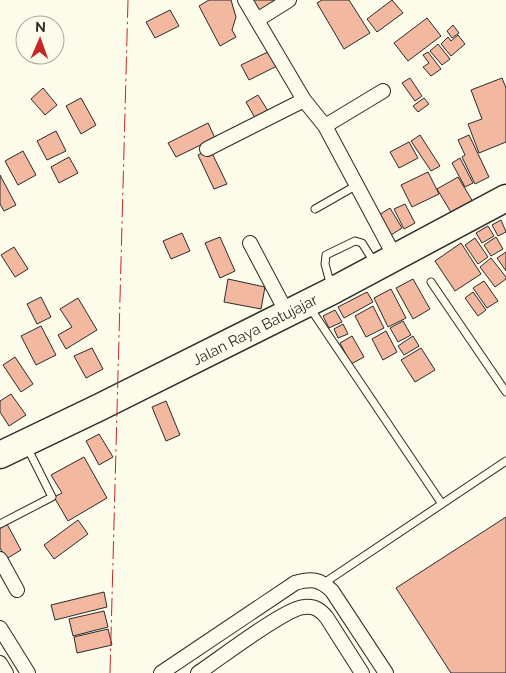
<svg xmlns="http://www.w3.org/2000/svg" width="506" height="673" font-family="Raleway,sans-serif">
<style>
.building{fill:#f2b8a0;stroke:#2b2b2b}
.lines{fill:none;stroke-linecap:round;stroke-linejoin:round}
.lane-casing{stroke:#2b2b2b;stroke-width:9}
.street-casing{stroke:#2b2b2b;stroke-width:16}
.highway-casing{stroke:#2b2b2b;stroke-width:29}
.lane{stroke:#fdfbea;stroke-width:7}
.street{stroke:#fdfbea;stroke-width:14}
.highway{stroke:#fdfbea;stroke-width:26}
.power{stroke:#c62828;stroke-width:1;stroke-dasharray:18 4 2.5 4;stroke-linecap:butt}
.labels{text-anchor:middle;stroke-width:4;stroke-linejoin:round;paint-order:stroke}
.street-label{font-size:15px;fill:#2b2b2b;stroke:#fdfbea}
</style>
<rect width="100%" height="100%" fill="#fdfbea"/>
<path class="building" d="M209,0H231L236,17L232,30L236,37L220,46L199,6Z
M251,0H284L257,12Z
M322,0H349L370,33L344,49L317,3Z
M392,0L403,13L377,32L367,19Z
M170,10L179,26L155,38L146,22Z
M427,18L441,36L408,61L394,43Z
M453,25L459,33L452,38L447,31Z
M458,35L465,44L451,56L441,44L448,37L451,41Z
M438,44L450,59L442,65L430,51Z
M272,50L279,65L249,80L241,65Z
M428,52L441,69L431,76L423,67L429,63L423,55Z
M410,78L422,96L415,101L402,83Z
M502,78L506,88V142L479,153L468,124L482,119L471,90Z
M43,88L57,105L45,115L31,99Z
M258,95L268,111L255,118L246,102Z
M81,98L96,125L81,134L66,106Z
M424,98L429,104L418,112L413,106Z
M208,123L215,138L176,157L168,143Z
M56,131L66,151L47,160L37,141Z
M420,135L440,166L431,171L411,141Z
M469,135L489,177L475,184L462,157L465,155L458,140Z
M409,142L418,158L399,168L390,152Z
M210,149L227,184L214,189L198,155Z
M23,151L36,175L18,185L5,161Z
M69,157L78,173L59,183L51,167Z
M460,158L473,183L465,187L452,163Z
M428,172L439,194L412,207L401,185Z
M0,175L16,205L4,211L0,204Z
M458,177L473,202L452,214L437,189Z
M405,204L415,223L404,229L394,209Z
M390,208L402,228L388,237L376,217Z
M501,220L506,232L498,236L492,225Z
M488,226L494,236L482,243L476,233Z
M182,233L190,251L171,259L163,241Z
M220,237L235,271L220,278L205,243Z
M496,237L503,249L491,256L484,245Z
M475,238L488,257L478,264L465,245Z
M461,243L481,274L455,291L435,261Z
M14,247L28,269L15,277L1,255Z
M506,252V271L497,258Z
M491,258L506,277V279L495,287L480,267Z
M228,279L265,287L261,309L224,302Z
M413,279L430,309L413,319L396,288Z
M484,281L498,301L487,308L473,288Z
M391,289L406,318L388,327L374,298Z
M367,292L373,302L344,318L338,307Z
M473,292L486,310L478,316L465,298Z
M41,297L51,317L37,324L27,304Z
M78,298L97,330L66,349L58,335L72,327L60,309Z
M373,306L384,328L366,337L355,316Z
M335,310L342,322L329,328L323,316Z
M403,321L411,335L398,342L390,328Z
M343,324L348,334L338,338L334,329Z
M41,326L56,355L36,365L21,336Z
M386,331L397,352L383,360L372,339Z
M352,336L364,357L351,364L340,343Z
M413,336L419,346L404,355L398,346Z
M92,348L103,369L86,378L74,356Z
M421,348L435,370L415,382L401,360Z
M15,357L33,384L21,392L3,365Z
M11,394L26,415L9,426L0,412V401Z
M166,401L180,435L166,441L152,407Z
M99,434L113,457L99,465L86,441Z
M84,457L107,498L68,521L54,497L62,493L51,475Z
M506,517V673H451L396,588Z
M78,520L88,534L54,559L44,545Z
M7,524L21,550L6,559L0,548V528Z
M104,592L107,607L55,620L51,605Z
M104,611L108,627L73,636L69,619Z
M108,629L112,645L77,653L74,637Z"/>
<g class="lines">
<g class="lane-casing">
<path id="lane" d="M315,209L357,185
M431,282L506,392
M331,286L325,264L326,255L355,241L362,243L374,262
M310,308L442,504
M0,524L52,497L27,447
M324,583L506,461"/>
</g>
<g class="street-casing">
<path id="street" d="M245,0L304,100L325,126L395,257
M257,20L289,0
M325,126L383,91
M207,149L304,100
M250,243L287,313
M0,559L17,590
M0,628L28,673
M0,663L6,673
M161,673L295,583C311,578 320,579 332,591L386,673
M198,673C218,660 285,608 304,607C315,606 321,610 327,618L362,673"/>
</g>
<g class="highway-casing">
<path id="highway" d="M0,455L100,407L332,291L506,198"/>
</g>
<use href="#lane" class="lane"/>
<use href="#street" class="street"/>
<use href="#highway" class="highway"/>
<path class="power" d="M110,673L128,0"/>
</g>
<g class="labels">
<g class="street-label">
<text transform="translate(255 330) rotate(-27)" y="5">Jalan Raya Batujajar</text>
</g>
</g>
<g transform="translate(40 40) rotate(2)"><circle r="24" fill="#fdfbea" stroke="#a9a89e"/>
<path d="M0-4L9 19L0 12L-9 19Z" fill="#c62828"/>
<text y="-8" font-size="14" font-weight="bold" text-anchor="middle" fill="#2b2b2b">N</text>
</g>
</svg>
